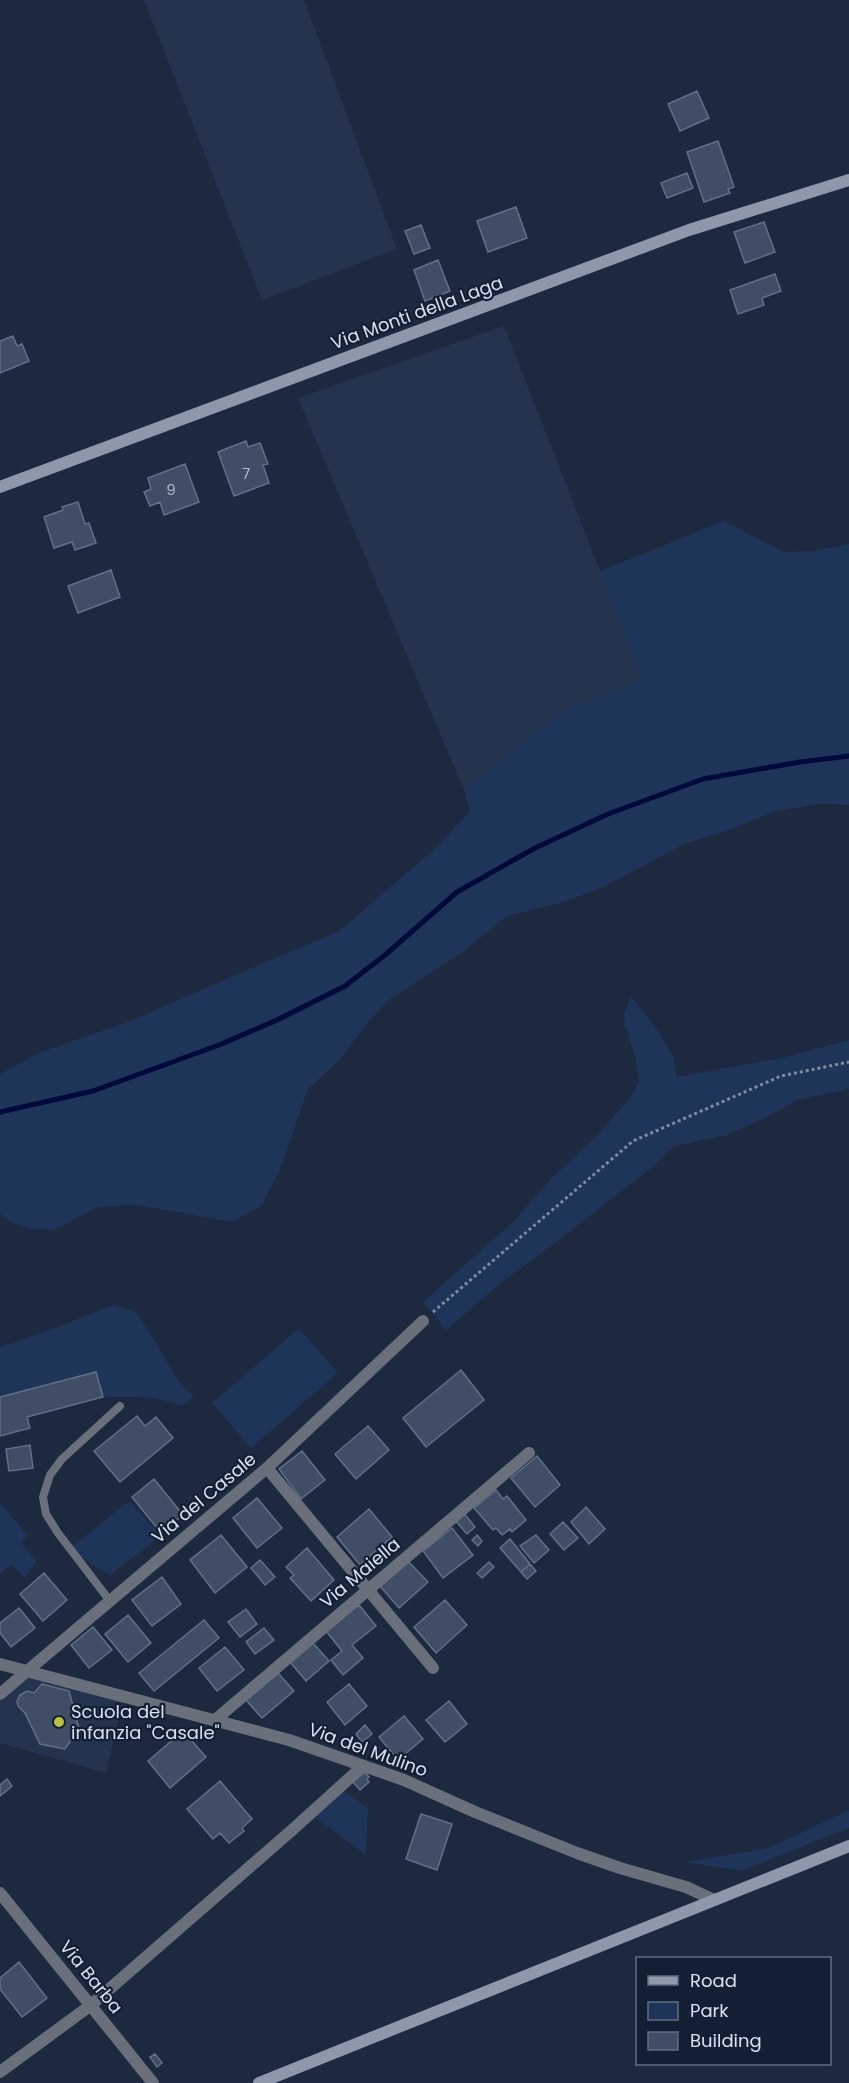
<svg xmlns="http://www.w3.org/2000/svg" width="849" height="2083" font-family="Poppins,sans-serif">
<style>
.built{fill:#24344e}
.green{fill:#1f3459}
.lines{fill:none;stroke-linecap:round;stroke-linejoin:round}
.stream{stroke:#00093b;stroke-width:5}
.building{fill:#3f4e65;stroke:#617089;stroke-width:1.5}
.path{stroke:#818b9d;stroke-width:3;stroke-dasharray:3 3;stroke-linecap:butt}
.lane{stroke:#69707b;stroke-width:8}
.street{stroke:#69707b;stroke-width:12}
.secondary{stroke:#8d98aa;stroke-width:12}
.poi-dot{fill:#bdbf43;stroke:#132034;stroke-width:2}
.labels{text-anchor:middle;stroke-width:4.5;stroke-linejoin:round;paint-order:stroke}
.number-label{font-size:15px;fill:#b2bccc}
.street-label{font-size:18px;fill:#d8e0ef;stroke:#132034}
.poi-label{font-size:18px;fill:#d8e0ef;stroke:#132034;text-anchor:start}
</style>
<rect width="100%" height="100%" fill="#1d293f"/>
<path class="built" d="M144,0H304L397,249L262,300Z
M504,326L643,680L565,710L464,790L298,398Z
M30,1674L123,1700L106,1773L0,1743V1699Z"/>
<path class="green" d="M724,521L784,552L813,551L849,544V805L819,804L773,812L732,829L684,844L602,888L560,903L507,916L464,951L389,1000L368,1022L339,1061L308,1089L280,1170L262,1205L233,1222L137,1205L98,1207L54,1230L32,1229L9,1221L0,1214V1074L41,1052L131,1021L263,963L338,932L437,847L470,811L464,790L565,710L642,680L600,571Z
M631,996L658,1031L673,1056L677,1077L781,1058L849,1040V1089L797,1100L775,1113L727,1135L674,1146L649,1170L543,1252L503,1281L446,1330L423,1302L512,1223L554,1176L595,1138L631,1097L639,1081L635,1056L625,1024L624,1014Z
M113,1305L136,1312L160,1349L178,1381L194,1397L182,1406C154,1395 132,1397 103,1397L96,1372L0,1397V1347L53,1329Z
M299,1328L338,1373L251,1448L212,1403Z
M129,1501L161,1536L110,1575L81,1558L73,1546Z
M0,1503L28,1536L21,1543L37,1562L25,1577L11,1565L0,1574Z
M341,1789L368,1808L366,1855L312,1815Z
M849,1810V1828L741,1871L686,1862L769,1848Z"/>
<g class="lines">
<path class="stream" d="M0,1112L93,1091L219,1045L277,1020L345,986L385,955L457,892L535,848L608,814L703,779L800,762L849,756"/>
</g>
<path class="building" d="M697,91L709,118L680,131L668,104Z
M718,141L734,187L728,189L730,193L704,202L687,152Z
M687,173L693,188L667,198L661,183Z
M516,207L527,238L488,252L477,221Z
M764,222L775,252L745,263L734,232Z
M421,225L430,248L414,254L405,231Z
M438,260L450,291L425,301L414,270Z
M775,274L781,291L762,298L764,305L738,314L730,290Z
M13,336L17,346L22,344L29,361L0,373V341Z
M246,441L248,447L260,443L268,464L263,465L269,483L234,496L218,452Z
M185,464L199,502L164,515L160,502L150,506L144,492L151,489L148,478Z
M78,502L85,524L89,523L96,543L75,550L72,542L54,548L44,517L63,510L62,507Z
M111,570L120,597L78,613L68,586Z
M461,1370L484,1400L426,1447L403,1418Z
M96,1372L103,1397L27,1417L30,1428L0,1436V1397Z
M137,1416L145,1426L156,1417L173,1438L120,1482L94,1451Z
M368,1426L389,1450L356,1479L335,1454Z
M30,1445L33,1468L9,1471L6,1449Z
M302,1451L325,1480L301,1499L279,1469Z
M537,1456L560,1485L535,1507L511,1478Z
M154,1479L183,1515L161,1533L132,1497Z
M496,1490L503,1499L507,1496L526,1520L512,1532L510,1529L502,1535L496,1528L493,1530L474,1508Z
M257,1498L282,1528L257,1548L233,1518Z
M586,1507L605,1529L589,1544L571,1522Z
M369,1509L392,1537L360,1565L337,1537Z
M463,1512L475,1527L467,1534L454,1519Z
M563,1522L578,1538L564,1550L550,1534Z
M452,1528L473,1555L443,1578L423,1551Z
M221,1535L247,1567L215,1593L190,1560Z
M477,1535L482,1541L478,1546L472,1540Z
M536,1535L549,1550L534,1563L520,1546Z
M510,1539L530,1564L521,1572L500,1548Z
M307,1548L334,1580L311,1601L290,1578L294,1575L286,1567Z
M260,1560L275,1577L265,1585L251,1568Z
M407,1560L428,1582L399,1608L379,1585Z
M489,1562L494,1567L482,1578L477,1573Z
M530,1564L536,1571L527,1579L521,1572Z
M44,1573L67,1600L43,1621L20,1594Z
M162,1577L181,1604L152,1626L132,1600Z
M445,1600L467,1625L436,1653L414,1627Z
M359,1605L376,1626L352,1645L363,1658L343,1675L331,1660L342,1651L326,1631Z
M19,1608L35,1628L11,1647L0,1633V1623Z
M246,1609L257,1624L240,1637L228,1622Z
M128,1615L151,1643L128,1662L105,1634Z
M204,1620L219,1638L154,1691L139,1673Z
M93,1627L112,1650L89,1668L71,1645Z
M264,1628L274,1640L255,1654L246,1642Z
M313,1643L329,1661L306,1681L290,1662Z
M225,1647L244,1670L217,1691L199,1668Z
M278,1673L294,1691L262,1718L246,1700Z
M42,1684L69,1691L79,1728L65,1749L40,1744L25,1713L18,1706L17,1701L20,1695L27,1691L34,1693Z
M349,1684L367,1706L345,1725L327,1702Z
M449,1701L467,1724L445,1742L426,1720Z
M404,1716L423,1739L398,1760L379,1737Z
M365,1725L372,1734L362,1742L356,1734Z
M183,1731L206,1757L170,1788L148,1761Z
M365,1772L369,1777L367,1779L369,1782L360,1790L353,1782Z
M7,1779L12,1786L0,1796V1785Z
M220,1781L252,1819L242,1828L244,1831L229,1843L220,1833L213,1839L187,1809Z
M421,1814L452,1824L437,1870L406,1859Z
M19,1962L47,1998L22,2017L0,1989V1978Z
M155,2054L162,2063L157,2067L150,2057Z"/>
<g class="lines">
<path class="path" d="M433,1312L633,1141L781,1076L849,1062"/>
<path class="lane" d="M110,1601L58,1533L46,1514L43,1497L50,1475L62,1459L120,1406"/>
<path class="street" d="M267,1468L433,1668
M0,1664L289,1740L404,1780L475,1812L577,1853L620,1868L686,1887L714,1900
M0,1694L267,1468L423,1321
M215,1720L529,1453
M0,1893L153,2083
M0,2072L91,2005L291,1831L363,1766"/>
<path class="secondary" d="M0,487L689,230L849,180
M259,2083L849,1846"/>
</g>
<circle class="poi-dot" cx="59" cy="1722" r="6"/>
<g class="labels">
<g class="number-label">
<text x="246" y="479">7</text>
<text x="171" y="495">9</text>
</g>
<g class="street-label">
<text transform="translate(417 313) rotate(-20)" y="6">Via Monti della Laga</text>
<text transform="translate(204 1498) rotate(-40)" y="6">Via del Casale</text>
<text transform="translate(360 1573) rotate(-40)" y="6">Via Maiella</text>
<text transform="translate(368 1750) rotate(20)" y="6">Via del Mulino</text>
<text transform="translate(91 1977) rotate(51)" y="6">Via Barba</text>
</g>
<g class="poi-label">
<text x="71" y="1718">Scuola del<tspan x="71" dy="21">infanzia "Casale"</tspan></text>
</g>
</g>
<rect x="636" y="1957" width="195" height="108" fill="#132034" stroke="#626d7f" stroke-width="1.5"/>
<rect x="648" y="1976" width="30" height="9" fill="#8d98aa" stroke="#626d7f" stroke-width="1.5"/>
<text x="690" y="1987" font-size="18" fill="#d8e0ef">Road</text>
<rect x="648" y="2002" width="30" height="18" fill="#1f3459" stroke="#626d7f" stroke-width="1.5"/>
<text x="690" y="2017" font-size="18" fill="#d8e0ef">Park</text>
<rect x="648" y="2032" width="30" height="18" fill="#3f4e65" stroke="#626d7f" stroke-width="1.5"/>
<text x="690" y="2047" font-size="18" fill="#d8e0ef">Building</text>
</svg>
